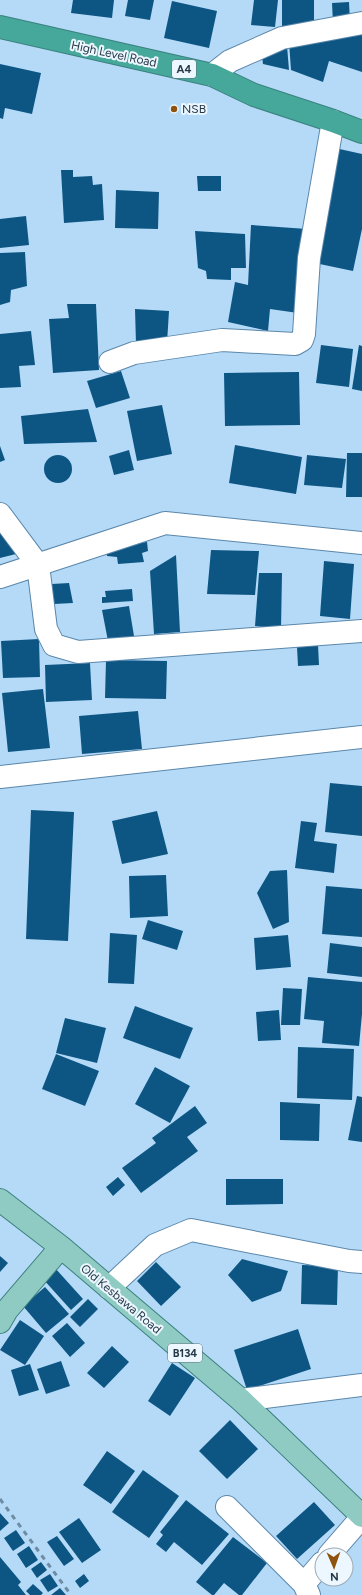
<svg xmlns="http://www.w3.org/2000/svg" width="362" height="1595" viewBox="0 0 362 1595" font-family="Figtree,sans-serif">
	<rect width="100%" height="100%" fill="#b4daf8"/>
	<path fill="#0d5684" d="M73,0h41l-2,18 -41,-5z
		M128,0h26l-4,20 -25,-4z
		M254,0h24l-3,27 -24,-2z
		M282,0h32v29h-32z
		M172,1l45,10 -8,37 -45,-10z
		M349,2l1,20 -17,1 -1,-20z
		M362,30v42l-33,-11 -6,21 -32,-12 -2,-28z
		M287,46l2,24 -26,-6 -2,-16z
		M0,64l41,9 -9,41 -27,-6 -2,11 -3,-1z
		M335,148l27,6v75l-9,42 -43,-9z
		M61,170h12v7l19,-1 1,9 9,-1 2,36 -40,3z
		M197,176h24v15h-23z
		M116,190l43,2 -1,37 -43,-1z
		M26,216l3,29 -29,3v-29z
		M251,225l56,4 -9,84 -28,-4 -2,22 -40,-9 7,-40 13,3z
		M195,231l50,3 1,34h-15v12l-24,-1 -1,-8 -8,-3z
		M25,252l2,34 -16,4 -1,12 -10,3v-52z
		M67,304h29l3,66 -46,3 -4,-54 20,-1z
		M135,309l34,2 -2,32 -31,1z
		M31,331l4,34 -16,1 2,21 -21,1v-54z
		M321,345l32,4 -4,38 -33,-4z
		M359,345l3,1v45l-10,-2z
		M121,371l9,27 -34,10 -9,-27z
		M299,372l1,53 -75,1 -1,-53z
		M162,405l10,49 -35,7 -10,-50z
		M88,409l9,33 -73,2 -3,-28z
		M235,445l67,12 -6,37 -67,-11z
		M0,446l5,14 -5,2z
		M129,450l5,20 -20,5 -5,-19z
		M347,453h15v44h-16z
		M44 469a14 14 0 1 1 28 0a14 14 0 1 1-28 0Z
		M307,455l39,4 -4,29 -38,-3z
		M0,519l16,35 -16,4z
		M147,542l1,9 -6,2 2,9 -26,2 -1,-7 -10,-1 -2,-9z
		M211,550l48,1 -4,44 -48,-1z
		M176,555l4,77 -26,2 -4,-63z
		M324,561l30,3 -4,55 -30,-3z
		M259,573h23l-1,56 -26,-3z
		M69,583l4,20 -19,1 -2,-20z
		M132,589l1,12 -31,2v-6h4l-1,-6z
		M129,606l5,30 -26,5 -6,-31z
		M39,639l1,38 -37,1 -2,-37z
		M318,645l1,20 -21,1 -1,-19z
		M106,660l61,1 -1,38 -61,-1z
		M90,663l2,37 -46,2 -1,-37z
		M43,689l7,59 -42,4 -6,-59z
		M138,711l4,38 -60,5 -3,-38z
		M330,783l32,3v50l-37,-4z
		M31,810l43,2 -6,129 -42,-2z
		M157,811l11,43 -46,10 -10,-43z
		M301,821l16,2 -3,18 23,3 -3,29 -39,-5z
		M287,870l2,52 -16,7 -16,-36 13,-22z
		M166,875l2,41 -38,2 -1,-42z
		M326,886l36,3v48l-40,-3z
		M148,920l35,11 -6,19 -35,-11z
		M110,933l27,2 -3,49 -26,-1z
		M288,935l3,32 -35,3 -2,-32z
		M330,943l32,4v30l-35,-4z
		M308,977l54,5v32l-3,32 -37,-3 2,-22 -20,-2z
		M283,988l19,1 -2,36h-19z
		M135,1006l58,22 -13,31 -57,-21z
		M279,1010l2,30 -23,1 -2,-29z
		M65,1018l41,10 -9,35 -41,-10z
		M298,1047l56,2 -2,51 -55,-2z
		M56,1054l43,17 -14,35 -43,-17z
		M155,1067l35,19 -20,37 -35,-19z
		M357,1096l5,1v45l-14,-2z
		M280,1102l40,2 -1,37 -39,-1z
		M195,1106l12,17 -20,14 11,14 -57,42 -19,-25 34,-25 -4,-5z
		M118,1177l7,8 -12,11 -7,-9z
		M226,1179h57v25l-57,1z
		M0,1256l8,7 -8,9z
		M242,1259l46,12 -7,20 -29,11 -24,-27z
		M156,1262l25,25 -20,19 -24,-25z
		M302,1265l36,1 -1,39 -36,-1z
		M55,1268l28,31 -12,11 -28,-31z
		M45,1287l24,27 -23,19 -23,-27z
		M88,1299l10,10 -18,18 -10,-10z
		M20,1320l24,16 -19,29 -25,-15z
		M67,1323l18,20 -15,14 -18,-21z
		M298,1329l13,40 -64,21 -13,-40z
		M112,1346l17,16 -25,26 -17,-15z
		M61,1361l9,25 -24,8 -9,-25z
		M172,1363l23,15 -25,38 -22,-15z
		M30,1364l9,26 -20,6 -8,-26z
		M230,1420l28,29 -31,30 -28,-28z
		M107,1451l28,20 -24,33 -28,-19z
		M143,1470l36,26 -30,42 -37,-26z
		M186,1500l43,34 -27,31 -28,-23 -8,10 -10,-8 7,-9 -3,-3z
		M314,1502l21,23 -38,34 -21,-23z
		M0,1513l9,10 -9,8z
		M79,1518l22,32 -19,13 -23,-31z
		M16,1530l9,13 -12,8 -9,-13z
		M57,1536l17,23 -10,7 -17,-24z
		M233,1537l34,26 -25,32h-3l-15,-12 -10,12h-2l-16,-13z
		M29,1546l9,14 -12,8 -9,-14z
		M0,1557l21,25 -3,3 8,10h-26z
		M41,1562l6,8 -10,8 -6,-9z
		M50,1574l8,12 -10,6 -8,-12z
		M84,1574l5,7 -9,7 -5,-7z
		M33,1584l10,9 -2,2h-11l-4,-4z
		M60,1588l6,7h-15z"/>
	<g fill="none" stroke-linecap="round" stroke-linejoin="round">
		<defs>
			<path id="minor" d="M212,75l18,-14 52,-23 80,-15
				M110,362l24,-9 88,-13 73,4 7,-4 2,-6 5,-76 24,-137
				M0,514l38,51 8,64 8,16 24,7 284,-21
				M0,577l165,-54 197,20
				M0,777l362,-40
				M109,1288l46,-43 36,-15 158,31 13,1
				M241,1400l121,-15
				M227,1507l77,77
				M329,1555l33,-38
				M309,1595l-5,-11 18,-21"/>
			<path id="major" d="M0,1200l61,47 180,153 121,116
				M0,1322l7,-12 54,-63"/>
			<path id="highway" d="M0,27l212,48 42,20 79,26 29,11"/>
		</defs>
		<use href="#minor" stroke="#5b87aa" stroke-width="24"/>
		<use href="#major" stroke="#3a817e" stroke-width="24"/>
		<use href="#highway" stroke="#3a817e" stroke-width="24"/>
		<use href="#minor" stroke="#fff" stroke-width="22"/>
		<use href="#major" stroke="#90cbc3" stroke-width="22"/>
		<use href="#highway" stroke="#46a89b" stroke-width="22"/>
		<path stroke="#6f8ca3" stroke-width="3" stroke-dasharray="5 5" stroke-linecap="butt" d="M0,1499l71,96"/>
	</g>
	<circle fill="#8e540f" stroke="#edf7ff" stroke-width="1.5" cx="174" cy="109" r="4"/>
	<g text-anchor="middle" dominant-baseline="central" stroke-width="4" stroke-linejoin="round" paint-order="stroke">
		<g fill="#edf7ff" stroke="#61717e" stroke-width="1">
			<rect x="172" y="60" width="24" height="18" rx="3"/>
			<rect x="168" y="1344" width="34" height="18" rx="3"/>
		</g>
		<g font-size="11" font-weight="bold" fill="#253847">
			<text x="184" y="69">A4</text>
			<text x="185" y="1353">B134</text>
		</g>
		<g font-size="12" fill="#253847" stroke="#edf7ff">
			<text transform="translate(114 54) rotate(12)">High Level Road</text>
			<text transform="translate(121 1299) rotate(40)">Old Kesbawa Road</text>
		</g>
		<g font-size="12" fill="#253847" stroke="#edf7ff" text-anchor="start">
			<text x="182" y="109">NSB</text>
		</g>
	</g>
	<g transform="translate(334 1567) rotate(178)"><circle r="19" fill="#edf7ff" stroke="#9dabb5"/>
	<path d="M0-3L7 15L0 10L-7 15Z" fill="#8e540f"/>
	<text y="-6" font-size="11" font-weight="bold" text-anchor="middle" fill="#253847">N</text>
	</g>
</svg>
